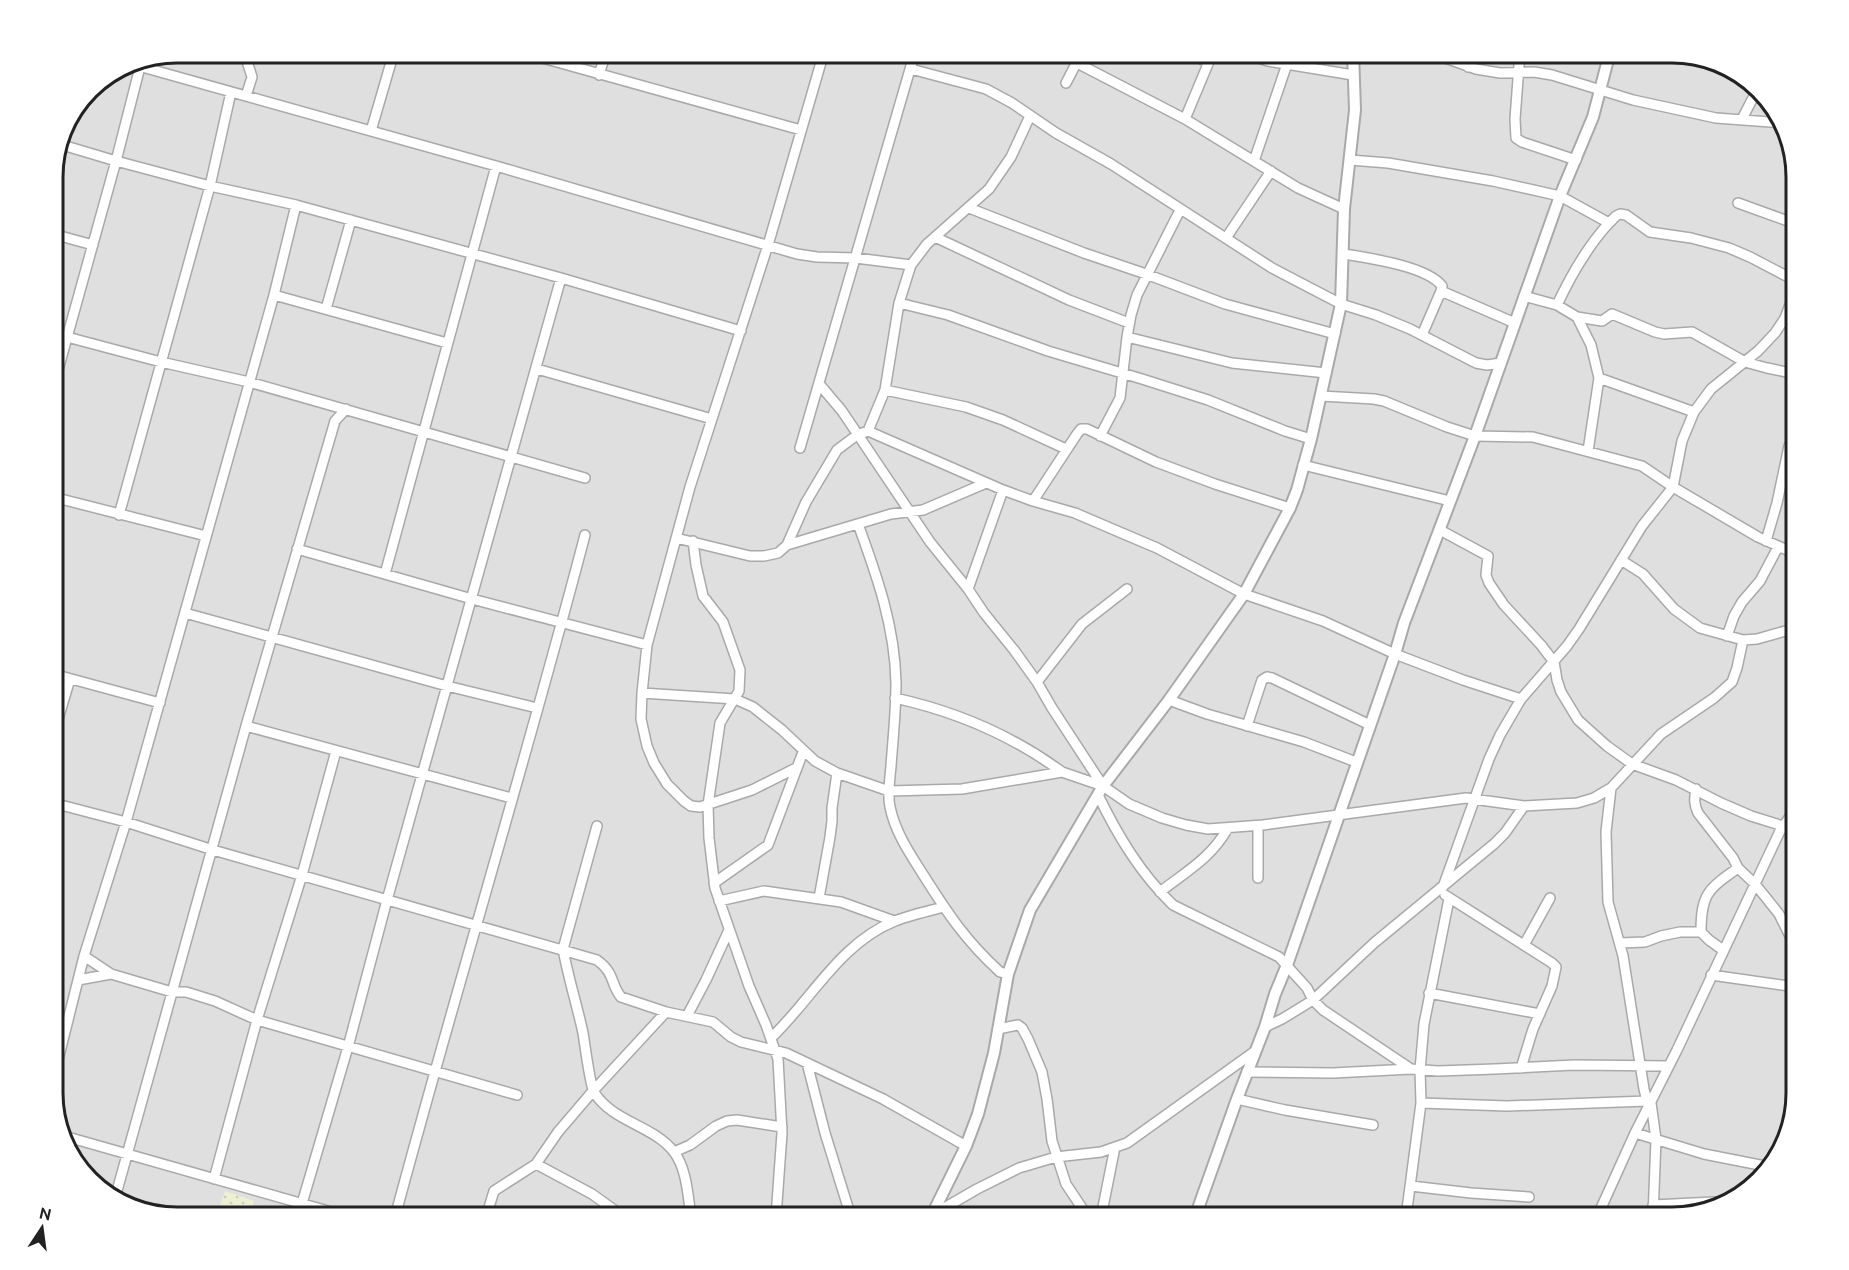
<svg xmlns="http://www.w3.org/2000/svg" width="1849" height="1270" viewBox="0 0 1849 1270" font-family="Ubuntu,sans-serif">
	<defs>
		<pattern id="farmland-dots" width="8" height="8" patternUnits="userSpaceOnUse" patternTransform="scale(1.5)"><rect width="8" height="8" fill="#eef0d5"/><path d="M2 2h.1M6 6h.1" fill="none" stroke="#ccceb7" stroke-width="1.8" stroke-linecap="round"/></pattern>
	</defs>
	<rect width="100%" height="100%" fill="#f2efe9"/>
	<path fill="#e0dfdf" d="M177,52h1495l69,22 39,41 16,62v916l-21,69 -48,42 -55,13h-1495l-69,-21 -39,-41 -16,-55v-930l9,-41 27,-40 41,-27z"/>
	<path fill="url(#farmland-dots)" d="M225,1191l29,10 -5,16h-33z"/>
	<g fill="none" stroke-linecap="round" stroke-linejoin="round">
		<defs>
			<path id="minor" d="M244,52l8,25 -6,19
				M521,52l280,78
				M1183,52l25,10
				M1239,52l29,9 85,14
				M1429,52l47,17 24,4 34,-1 18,3 81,25 83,18 66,5
				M1520,52l-5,67 1,19 6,4 54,18
				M128,63l368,103 301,88 20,3 39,1 55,7
				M1077,63l108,56 113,69 46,21
				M1468,67l3,-15
				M911,69l75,20 26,14 44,30 55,31 161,104 69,36 35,11 34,14 66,34 11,2 14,-2
				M599,75l7,-23
				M1066,83l16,-31
				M1185,119l28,-67
				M1742,119l15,-29
				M371,131l23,-79
				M59,144l57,17 94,25 86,19 265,73 180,53
				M1350,160l38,3 105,18 67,15 49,27 7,-7 4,-2 6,1 24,17 41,6 38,10 21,9 46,24
				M1254,161l33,-97
				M1738,203l58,21
				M969,208l115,45 62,21 79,30 110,30
				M53,234l40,11
				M935,237l134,63 60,23
				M1226,238l45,-67
				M1344,254c24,4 83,12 98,32l-1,5 -19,44
				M1441,291l74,32
				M274,295l173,48
				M1524,296l33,9 20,12 25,4 10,-7 43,18 9,2 28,-2 53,30 22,6 29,6
				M899,303l49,12 100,36 94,28 66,21 77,31 26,8
				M1557,305c14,-30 29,-57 52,-82
				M326,309l25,-89
				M1577,317l14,28 8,33 -11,73
				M67,337l94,25 88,20 336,96
				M1127,337l105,26 94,10
				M537,369l175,50
				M1599,378l95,34
				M820,385l22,26 88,131 38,47 16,24 30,37 23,32 15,26 51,78
				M53,388l63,-227 24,-94
				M885,390l81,17 37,13 63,29
				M1321,396l53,3 10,2 63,26 28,9 58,1 109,29 31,21 85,50 38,17
				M868,431l135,59 30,11 42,12 42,18 40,17 87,46 79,27 72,33 68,26 58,19
				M1100,436l20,-38 7,-61 4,-22 6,-20 43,-85
				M800,448l115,-396
				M1303,465l147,36
				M53,497l153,39
				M1033,501l44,-67 4,-5h6l69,33 59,22 75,24
				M119,515l91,-329 21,-94
				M858,524c19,52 37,103 38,159 0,28 -3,55 -5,83 -1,13 -4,28 -1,41 5,25 20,47 34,69 24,38 42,65 76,96l8,2
				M1440,530l48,26 -2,19 3,8 15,22 37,40 13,17 3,18 4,12 17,28 29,26 25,18 44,16 45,23 30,13 32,10 13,9
				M676,538l74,18h14l14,-3 9,-8 19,-43 31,-52 20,-15 11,-4 17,-41 14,-87 12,-38 16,-21 62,-55 22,-32 19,-41
				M693,541l3,24 7,31 20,26 17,48 -1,21 -19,32 -12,82 1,33 6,50 34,98 17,39 12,34 4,74 -6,84
				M1766,541l11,-38 12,-57h7
				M787,545l104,-31 32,-4 63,-27
				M297,549l175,50 175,46
				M1621,560l22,14 31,35 26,19 43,12 14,-1 39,-11
				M385,574l111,-408
				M968,589l35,-99
				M185,613l262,73 90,22
				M1727,636l7,-20 8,-14 18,-21 18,-34
				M53,674l107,29
				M1037,682l45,-58 45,-35
				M642,693l93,6 18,8 29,23 33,31 22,12 52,18 73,-2 100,-17 41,14 26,18 33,14 24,7 22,4 55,-4 203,-27 58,8 53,-3 17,-5 17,-10 50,-54 53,-36 18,-16 5,-14 6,-28
				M895,698c59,13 118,38 167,74
				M1169,700l38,14 97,28 52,20
				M246,726l265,72
				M1247,726l15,-46 5,-3 5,1 98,47
				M53,736l17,-57
				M796,768l-44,22 -52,17 -9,-1 -7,-5 -17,-17 -13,-21 -7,-17 -6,-27 1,-26 5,-48 43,-158 78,-242 56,-193
				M1611,788l-5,44 2,70 15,54 21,133 3,12 4,2 5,36 -3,78
				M1696,789c-2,10 -2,15 2,24l35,45 5,10 17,16 24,30 17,34
				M1098,795c20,41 42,78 75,110l106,52 28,31 6,12 10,10 88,59 27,2 57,-2 79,-4 95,1
				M53,803l73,19 87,28 384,110c19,14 13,24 24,37l45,15 47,10 18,15 10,5 45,11 97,46 83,47
				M597,826l-34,123c5,28 14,56 20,84 2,12 7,52 11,59 18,30 59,33 80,60 13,17 14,45 17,65
				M1258,878v-52
				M714,883l54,-38 35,-93
				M1443,887l46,-128 11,-24 21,-36 46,-53 12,-17 63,-103 31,-39 9,-46 12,-29 17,-23 47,-38 17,-18 10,-15 11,-29
				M1160,892c27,-21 51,-34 68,-64
				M1445,895l107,68 4,4 -4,19 -19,43 -12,39
				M819,898l11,-61 2,-16v-13l5,-35
				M719,901l45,-10 77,11 53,19
				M1620,943l25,-1 16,-6 19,-4h21
				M1524,945l26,-47
				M1723,950l-14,-10 -8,-8c0,-38 7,-43 37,-64
				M84,956l27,18 61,18h14l29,9 42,19 260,75
				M1711,975l85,12
				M78,980l33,-6
				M1429,993l111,21
				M687,1016l19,-36 23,-50
				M1265,1027l17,-8 31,-19 61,-57 120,-99 11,-11 19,-27
				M998,1029l20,-4 4,3 6,11 14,33 5,27 5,42 14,43 22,33
				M771,1038c41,-39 69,-95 124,-117 15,-6 33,-10 49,-14
				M807,1063l18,70 26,84
				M1247,1072l86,1 78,-4
				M53,1080l31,-124 42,-134 148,-527 22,-90
				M1237,1099l48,11 88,15
				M1421,1103l86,3 140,-5
				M1635,1133l69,21 66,13
				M64,1136l285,81
				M674,1152l16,-7 26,-19 11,-5 10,-1 45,7
				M536,1164l56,30 32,23
				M214,1179l43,-159 45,-145 34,-124
				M1411,1186l60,7 58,4
				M115,1198l131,-472 89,-305 11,-12
				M1653,1205l61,-3 14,1
				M298,1217l50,-170 39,-147 174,-622
				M395,1217c61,-228 130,-453 190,-682
				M486,1217l8,-26 42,-27 22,-32 35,-41 73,-79
				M873,1217l15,-2h44l45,-26 42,-21 37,-11 45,-5 26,-9 127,-91
				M1101,1217l14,-70
				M1406,1217l15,-114 -1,-33 4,-46 25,-125
				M1597,1217l38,-84 42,-83 103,-219 16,-23"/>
			<path id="tertiary" d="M931,1217l35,-71 12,-32 16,-61 14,-79 22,-64 73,-124 66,-86 75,-106 46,-86 7,-18 14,-51 30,-135 3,-95 11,-99 -2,-58
				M1195,1217l42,-118 28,-72 10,-33 12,-29 108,-311 9,-31 71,-187 85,-240 33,-79 17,-65"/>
		</defs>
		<use href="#minor" stroke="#a9a9a9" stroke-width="12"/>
		<use href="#tertiary" stroke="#a9a9a9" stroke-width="14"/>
		<use href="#minor" stroke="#fff" stroke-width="9"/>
		<use href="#tertiary" stroke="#fff" stroke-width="10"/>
	</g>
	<path d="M0 0H1849V1270H0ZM177 63H1672A114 114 0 0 1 1786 177V1093A114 114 0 0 1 1672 1207H177A114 114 0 0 1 63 1093V177A114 114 0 0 1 177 63Z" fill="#fff" fill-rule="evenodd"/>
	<path fill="none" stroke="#222" stroke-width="3" d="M177 63H1672A114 114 0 0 1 1786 177V1093A114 114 0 0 1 1672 1207H177A114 114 0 0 1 63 1093V177A114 114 0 0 1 177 63Z"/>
	<g transform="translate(42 1228) rotate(13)" stroke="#ffffff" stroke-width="4.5" paint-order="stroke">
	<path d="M0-4.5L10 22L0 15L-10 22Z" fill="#222222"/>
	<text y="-9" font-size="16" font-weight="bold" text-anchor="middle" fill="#222222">N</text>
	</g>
</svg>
